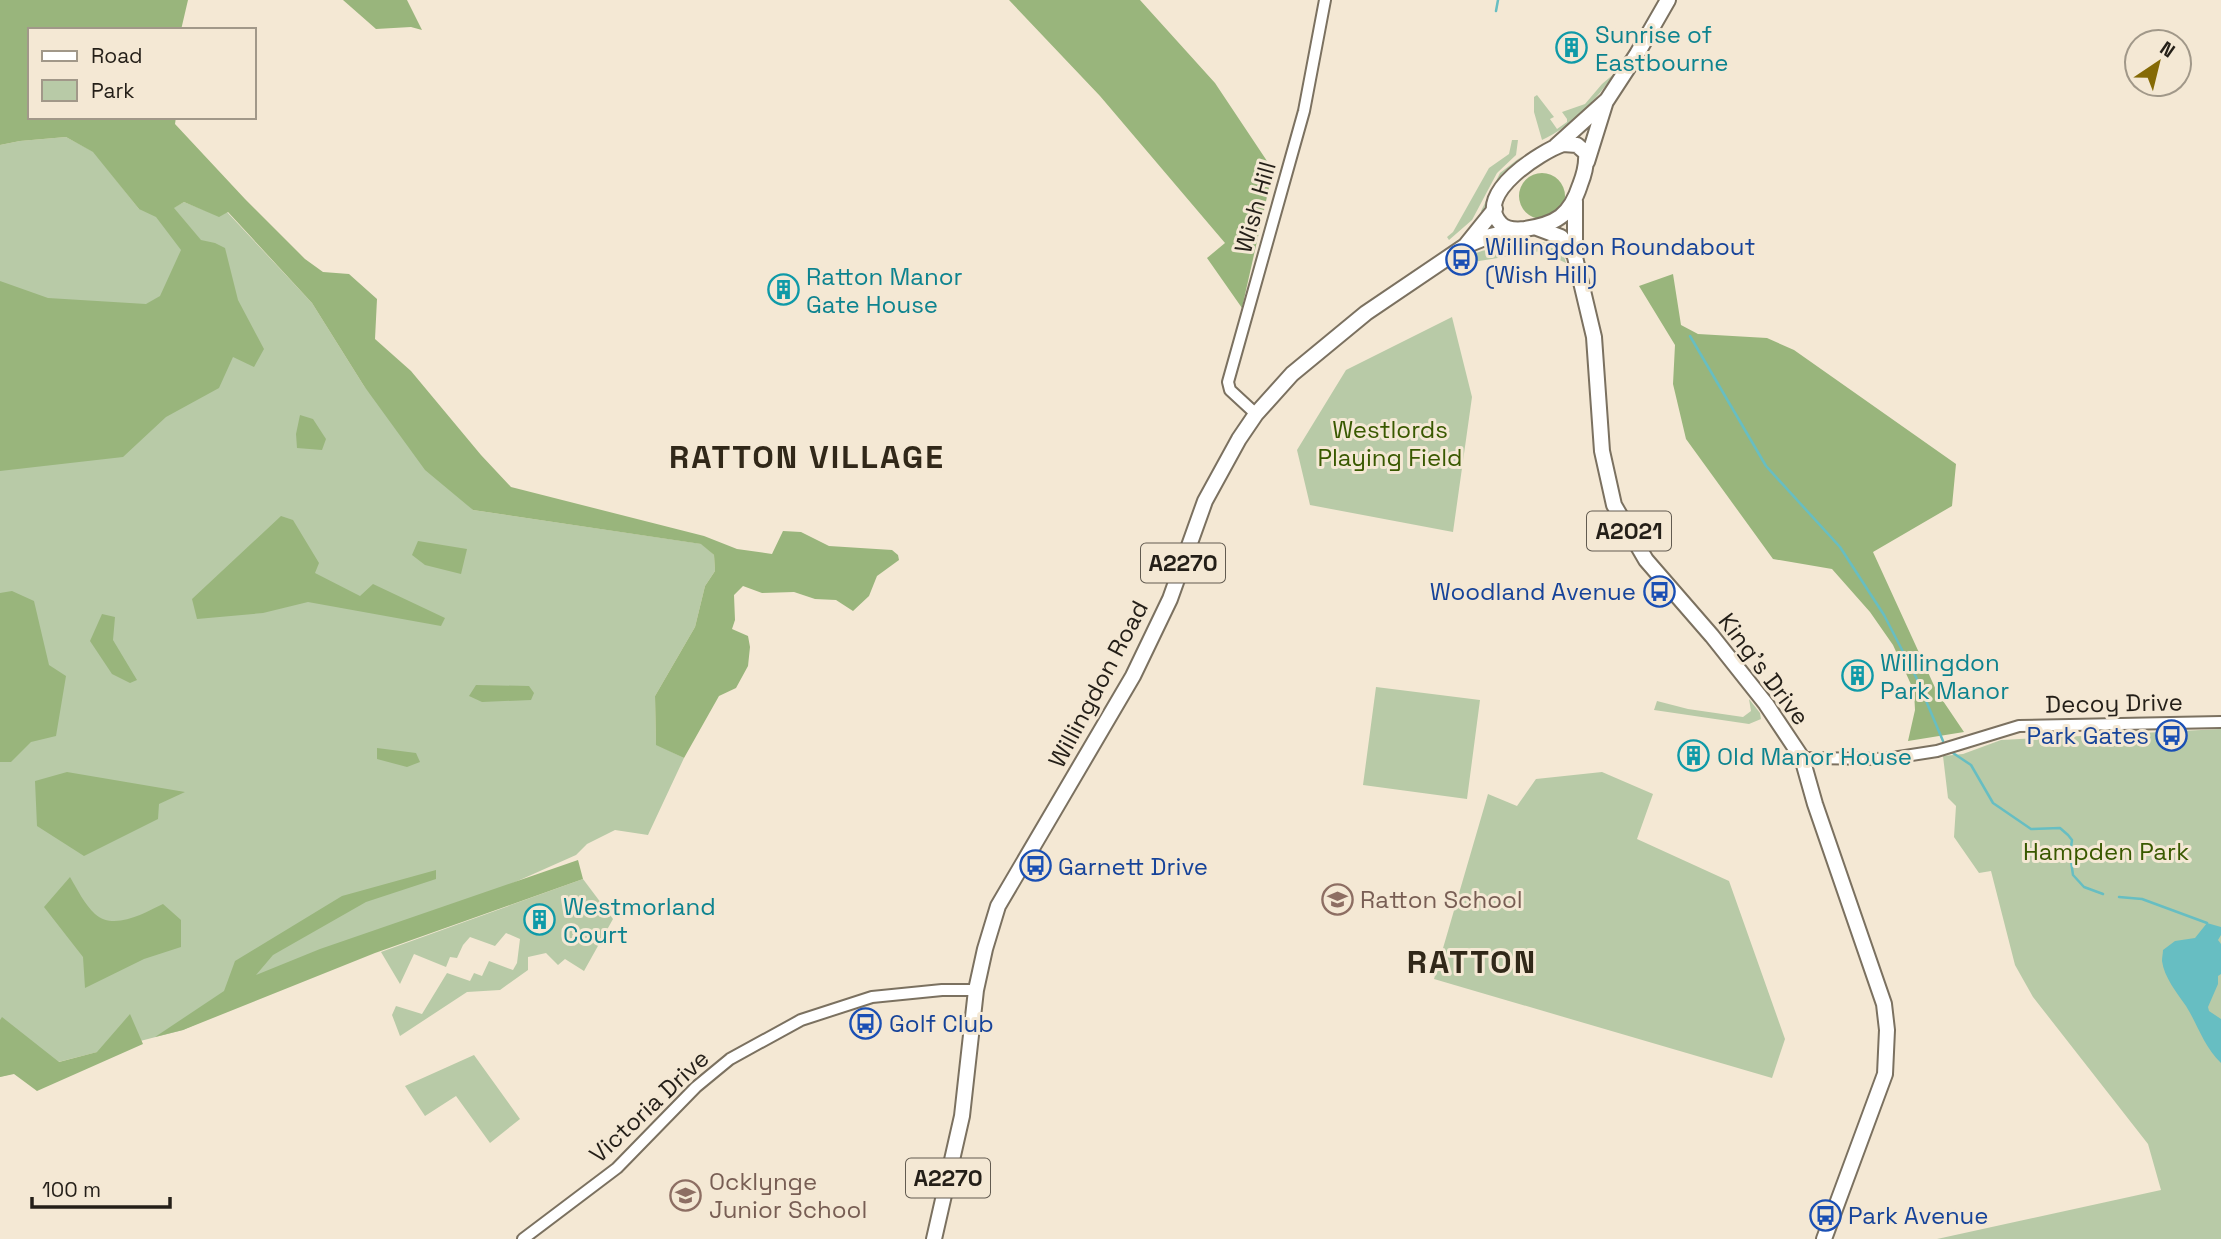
<svg xmlns="http://www.w3.org/2000/svg" width="2221" height="1239" viewBox="0 0 2221 1239" font-family="'Space Grotesk',sans-serif">
	<rect width="100%" height="100%" fill="#f4e8d4"/>
	<path fill="#b8caa7" d="M1615,73c-19,27 -43,53 -73,67l-8,-28v-15l3,-2 17,22 -4,2 7,10 10,-7v-3l-5,-7 23,-8 17,-20z
		M66,137l28,15 45,57 34,-1 11,-6 35,14 8,-4 85,91 52,83 109,124 229,34 12,11 1,16 -10,15 -10,41 -40,69 1,48 28,14 -36,77 -33,-5 -28,14 -11,11 -393,175 -183,47v-932l20,-4z
		M1512,140h6l-2,15 -19,18 -25,47 -23,20 -2,-3 6,-5 36,-64 20,-14z
		M1522,156l-19,19 -21,37 -1,-1 19,-38z
		M1542,242c13,3 21,8 24,21l-25,-12 -68,11 -11,8 -5,-7c24,-17 56,-18 85,-21z
		M1452,317l20,80 -19,135 -143,-27 -13,-55 49,-80z
		M1376,687l104,13 -13,99 -104,-14z
		M1749,699l11,14 1,6 -12,5 -95,-14 3,-9 31,8 55,8 8,-6z
		M2221,729v510h-284l224,-49 -13,-46 -115,-147 -18,-32 -24,-94 -12,2 -25,-36 2,-31 -8,-8 -5,-42 20,-2 38,-14z
		M1602,772l51,22 -16,45 92,42 56,158 -13,39 -338,-99 54,-185 29,12 19,-27z
		M583,879l30,40 -29,52 -19,-12 -7,6 -12,-12 -18,4v13l-28,20 -33,2 -67,44 -8,-21 4,-9 26,8 25,-41 23,8 4,-8 8,3 7,-15 24,9 4,-7 3,-24 -14,-6 -11,13 -25,-9 -7,8 -6,13 -7,-1 -4,10 -32,-13 -14,30 -19,-32z
		M474,1055l46,64 -30,24 -34,-47 -31,20 -20,-30z"/>
	<path fill="#99b57c" d="M0,0h188l-7,30h-151v87h146l-1,7 70,75 60,60 18,13 26,2 28,25 -2,40 36,32 70,84 30,32 193,49 33,13 35,5 11,-23 18,1 28,14 63,4 6,5 1,5 -22,16 -8,20 -16,15 -17,-11 -21,-1 -21,-7 -32,1 -19,-7 -9,9 1,25 -3,9 16,7 2,11 -2,19 -12,22 -17,8 -35,62 -28,-13 -1,-49 40,-69 10,-41 10,-15 -1,-16 -13,-11 -228,-34 -48,-40 -61,-84 -52,-83 -84,-91 -9,5 -35,-15 -10,6 27,32 14,3 10,5 13,52 26,49 -10,18 -21,-10 -14,31 -53,29 -43,40 -123,14v-190l48,17 98,6 14,-8 21,-46 -25,-33 -17,-8 -46,-57 -27,-15 -46,4 -20,4z
		M343,0h64l15,30 -11,-3 -35,2z
		M1009,0h131l75,83 58,87 -31,138 -35,-50 18,-15 -125,-147z
		M1519 196a23 23 0 1 1 46 0a23 23 0 1 1-46 0Z
		M1673,274l8,51 17,9 69,4 27,12 162,114 -4,42 -79,46 64,140 27,40 -56,9 7,-31 -1,-19 -21,-46 -23,-33 -38,-43 -59,-10 -87,-120 -13,-55 2,-39 -36,-59z
		M300,415l13,4 13,20 -4,11 -25,-2 -1,-14z
		M281,516l12,4 26,43 -4,10 45,23 13,-12 72,34 -4,8 -133,-24 -45,11 -66,6 -5,-20z
		M418,541l49,8 -6,25 -36,-9 -13,-10z
		M12,591l22,10 15,64 17,11 -10,60 -25,6 -20,20h-11v-169z
		M102,614l13,3 -2,23 24,40 -7,3 -18,-9 -22,-33z
		M476,685l53,1 5,7 -3,7 -49,2 -13,-6z
		M377,748l39,5 4,9 -13,5 -30,-8z
		M67,772l118,20 -26,12 -1,15 -74,37 -47,-30 -2,-45z
		M578,860l5,19 -208,74 -192,77 -28,7 69,-46 11,-30 107,-65 94,-26v9l-70,23 -93,53 -17,20 64,-26z
		M70,877c7,12 15,28 25,37 19,17 49,-1 68,-10l18,16v27l-37,12 -59,29 -2,-31 -39,-50z
		M130,1014l13,30 -106,47 -23,-17 -14,3v-57l2,-3 57,45 38,-10z"/>
	<path fill="#67bec2" d="M2207,923l14,4v8l-3,5 3,4v30l-3,2v8l-10,23 1,4 12,8v44c-17,-16 -23,-38 -35,-57 -9,-13 -22,-29 -24,-45 0,-4 1,-8 1,-11l12,-9 20,-3z"/>
	<g fill="none" stroke-linecap="round" stroke-linejoin="round">
		<path stroke="#67bec2" stroke-width="2.5" d="M1496,11l2,-11
			M1690,336l76,130 74,81 44,68 32,62 27,64
			M1953,753l18,12 22,38 38,26 29,-1 8,7 4,5 -2,14 3,21 11,12 19,7
			M2119,897l23,2 65,24"/>
		<defs>
			<path id="tertiary" d="M1256,414l-26,-24 -2,-8 76,-271 21,-111
				M1802,758l84,1 51,-8 82,-25 202,-4
				M523,1239l94,-71 79,-81 34,-28 71,-39 71,-23 70,-7h34"/>
			<path id="primary" d="M1563,144l14,1 9,8c1,12 -2,22 -6,32 -10,31 -24,39 -55,44 -9,1 -19,1 -25,-6 -27,-29 42,-72 63,-79z
				M1556,146l51,-46 30,-46 31,-54
				M1587,162l19,-61
				M1575,201v56l19,80 8,114 12,54 32,55 66,76 54,68 36,54 13,46 69,200 3,26 -2,44 -61,165
				M1537,228l24,9 14,19
				M1466,245l29,-36
				M934,1239l28,-123 14,-126 9,-41 13,-43 135,-230 37,-77 35,-98 34,-62 17,-25 36,-40 74,-61 99,-67 25,-10 26,-6"/>
		</defs>
		<use href="#tertiary" stroke="#7b7160" stroke-width="14"/>
		<use href="#primary" stroke="#7b7160" stroke-width="18"/>
		<use href="#tertiary" stroke="#fff" stroke-width="10"/>
		<use href="#primary" stroke="#fff" stroke-width="14"/>
	</g>
	<defs>
		<symbol id="building-ring" viewBox="-11 -11 22 22"><circle r="9.5" fill="#f4e8d4" stroke="#0f9aa8" stroke-width="1.5"/><path d="M-4-6H4V6H1V3H-1V6H-4ZM-2.5-4.3h1.7v1.8h-1.7ZM.8-4.3h1.7v1.8H.8ZM-2.5-1h1.7V.8h-1.7ZM.8-1h1.7V.8H.8Z" fill="#0f9aa8"/></symbol>
		<symbol id="bus-ring" viewBox="-11 -11 22 22"><circle r="9.5" fill="#f4e8d4" stroke="#1a4fb4" stroke-width="1.5"/><path d="M-5-6H5V4H4V6H2V4H-2V6H-4V4H-5ZM-3.5-4V0h7V-4ZM-3.5 1.2v1.5H-2V1.2ZM2 1.2v1.5H3.5V1.2Z" fill="#1a4fb4"/></symbol>
		<symbol id="school-ring" viewBox="-11 -11 22 22"><circle r="9.5" fill="#f4e8d4" stroke="#8d6e63" stroke-width="1.5"/><path d="M0-5L7-2L0 1L-7-2ZM-4 1L0 2.5L4 1V4Q0 6-4 4Z" fill="#8d6e63"/></symbol>
	</defs>
	<g fill-rule="evenodd">
		<use href="#building-ring" x="1554" y="30" width="35" height="35"/>
		<use href="#bus-ring" x="1444" y="242" width="35" height="35"/>
		<use href="#building-ring" x="766" y="272" width="35" height="35"/>
		<use href="#bus-ring" x="1642" y="574" width="35" height="35"/>
		<use href="#building-ring" x="1840" y="658" width="35" height="35"/>
		<use href="#bus-ring" x="2154" y="718" width="35" height="35"/>
		<use href="#building-ring" x="1676" y="738" width="35" height="35"/>
		<use href="#bus-ring" x="1018" y="848" width="35" height="35"/>
		<use href="#school-ring" x="1320" y="882" width="35" height="35"/>
		<use href="#building-ring" x="522" y="902" width="35" height="35"/>
		<use href="#bus-ring" x="848" y="1006" width="35" height="35"/>
		<use href="#school-ring" x="668" y="1178" width="35" height="35"/>
		<use href="#bus-ring" x="1808" y="1198" width="35" height="35"/>
	</g>
	<g text-anchor="middle" dominant-baseline="central" stroke-width="6" stroke-linejoin="round" paint-order="stroke">
		<g fill="#f4e8d4" stroke="#625b50" stroke-width="2">
			<rect x="1587" y="511.5" width="84" height="39" rx="5"/>
			<rect x="1141" y="543.5" width="84" height="39" rx="5"/>
			<rect x="906" y="1158.5" width="84" height="39" rx="5"/>
		</g>
		<g font-size="23" font-weight="bold" fill="#241f18">
			<text x="1629" y="531">A2021</text>
			<text x="1183" y="563">A2270</text>
			<text x="948" y="1178">A2270</text>
		</g>
		<g font-size="24" fill="#0d838f" stroke="#f4e8d4" text-anchor="start">
			<text x="1595" y="34">Sunrise of<tspan x="1595" dy="28">Eastbourne</tspan></text>
			<text x="806" y="276">Ratton Manor<tspan x="806" dy="28">Gate House</tspan></text>
			<text x="1880" y="662">Willingdon<tspan x="1880" dy="28">Park Manor</tspan></text>
			<text x="1717" y="756">Old Manor House</text>
			<text x="563" y="906">Westmorland<tspan x="563" dy="28">Court</tspan></text>
		</g>
		<g font-size="24" fill="#241f18" stroke="#f4e8d4">
			<text transform="translate(1255 207) rotate(-74)">Wish Hill</text>
			<text transform="translate(1764 669) rotate(53)">King's Drive</text>
			<text transform="translate(1098 684) rotate(-62)">Willingdon Road</text>
			<text transform="translate(2114 703) rotate(-1)">Decoy Drive</text>
			<text transform="translate(649 1106) rotate(-43)">Victoria Drive</text>
		</g>
		<g font-size="24" fill="#164399" stroke="#f4e8d4" text-anchor="start">
			<text x="1485" y="246">Willingdon Roundabout<tspan x="1485" dy="28">(Wish Hill)</tspan></text>
			<text x="1636" y="591" text-anchor="end">Woodland Avenue</text>
			<text x="2149" y="735" text-anchor="end">Park Gates</text>
			<text x="1058" y="866">Garnett Drive</text>
			<text x="889" y="1023">Golf Club</text>
			<text x="1848" y="1215">Park Avenue</text>
		</g>
		<g font-size="24" fill="#395900" stroke="#f4e8d4">
			<text x="1390" y="429">Westlords<tspan x="1390" dy="28">Playing Field</tspan></text>
			<text x="2106" y="851">Hampden Park</text>
		</g>
		<g font-size="24" fill="#785e54" stroke="#f4e8d4" text-anchor="start">
			<text x="1360" y="899">Ratton School</text>
			<text x="709" y="1181">Ocklynge<tspan x="709" dy="28">Junior School</tspan></text>
		</g>
		<g font-size="32" font-weight="bold" letter-spacing="2" fill="#312819" stroke="#f4e8d4">
			<text x="807" y="457">RATTON VILLAGE</text>
			<text x="1472" y="962">RATTON</text>
		</g>
	</g>
	<rect x="28" y="28" width="228" height="91" fill="#f4e8d4" stroke="#a19889" stroke-width="2"/>
	<rect x="42" y="51" width="35" height="10" fill="#ffffff" stroke="#a19889" stroke-width="2"/>
	<text x="91" y="63" font-size="21" fill="#241f18">Road</text>
	<rect x="42" y="80" width="35" height="21" fill="#b8caa7" stroke="#a19889" stroke-width="2"/>
	<text x="91" y="98" font-size="21" fill="#241f18">Park</text>
	<g transform="translate(2158 63) rotate(35)"><circle r="33" fill="#f4e8d4" stroke="#a19889" stroke-width="2"/>
	<path d="M0-5L12 26L0 18L-12 26Z" fill="#856a06"/>
	<text y="-10" font-size="19" font-weight="bold" text-anchor="middle" fill="#241f18">N</text>
	</g>
	<path d="M32 1197v10h138v-10" fill="none" stroke="#241f18" stroke-width="3.5"/>
	<text x="42" y="1197" font-size="21" fill="#241f18" stroke="#f4e8d4" stroke-width="5" paint-order="stroke">100 m</text>
</svg>
